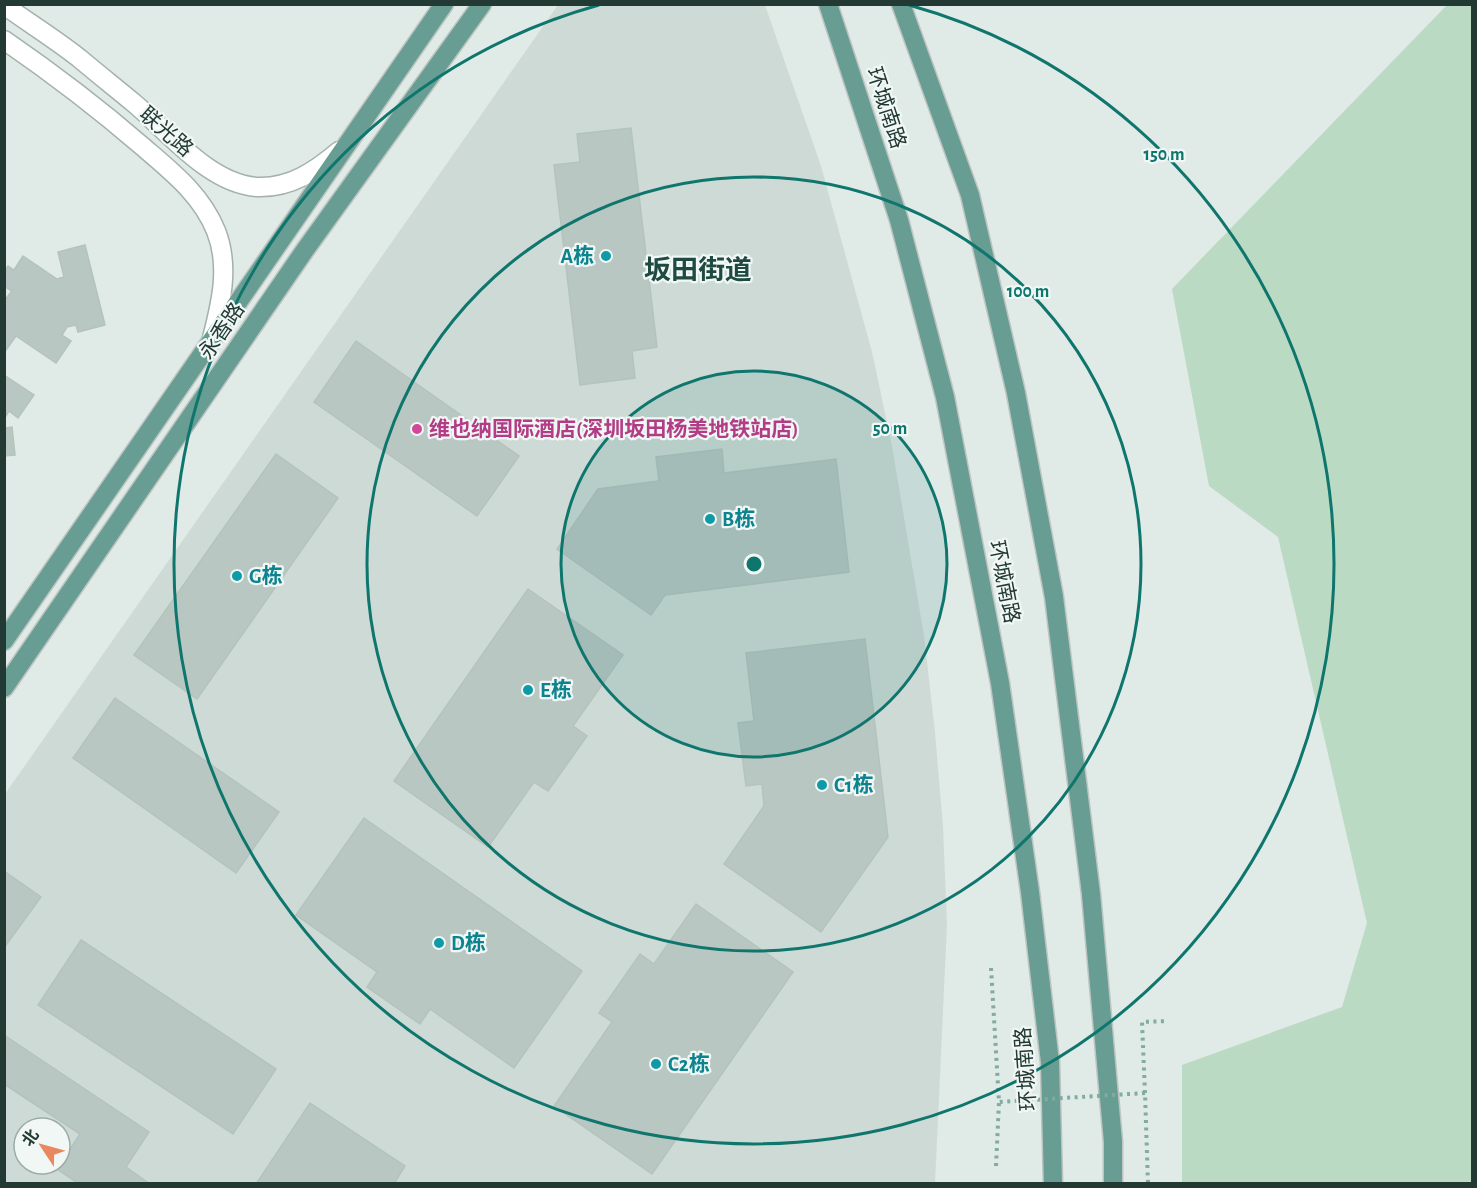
<svg xmlns="http://www.w3.org/2000/svg" width="1477" height="1188" viewBox="0 0 1477 1188" font-family="'Alegreya Sans','Noto Sans SC',sans-serif">
	<rect width="100%" height="100%" fill="#e0eae6"/>
	<path fill="#cedad5" fill-rule="evenodd" d="M558,5h207l56,161 51,186 20,94 32,190 11,96 8,95 4,97 -12,259 -930,1v-390zM24,1128h36v36h-36z"/>
	<path fill="#badac4" d="M1447,5h25v1178h-290v-118l160,-58 25,-84 -89,-386 -69,-51 -37,-197z"/>
	<path fill="#b9c7c2" stroke="#b3c3bd" stroke-width="1.5" d="M631,128l26,219 -25,4 3,27 -55,7 -26,-220 26,-3 -3,-28z
		M85,245l20,80 -27,7 -2,-7 -9,2 -5,8 9,6 -15,22 -40,-27 -12,17v-52l8,-10 -8,-5v-14l4,-6 6,4 9,-14 34,23 7,-2 -6,-25z
		M356,341l163,115 -42,60 -163,-114z
		M4,375l30,20 -16,23 -9,-7 -5,8z
		M4,424l1,4 7,-1 3,28 -11,1z
		M722,449l2,24 112,-14 13,113 -184,23 -14,20 -94,-66 41,-60 61,-8 -3,-24z
		M276,454l62,44 -141,201 -63,-44z
		M528,589l95,66 -50,71 14,10 -39,55 -14,-9 -46,65 -94,-66z
		M865,639l23,198 -67,95 -97,-68 40,-58 -2,-22 -16,2 -8,-63 16,-2 -8,-68z
		M115,698l164,114 -43,61 -163,-115z
		M364,818l218,153 -68,97 -84,-59 -10,15 -53,-37 10,-15 -81,-57z
		M4,871l37,26 -37,51z
		M696,904l97,68 -141,202 -98,-68 58,-84 -13,-9 41,-59 14,10z
		M81,940l195,129 -43,65 -195,-129z
		M4,1035l145,97 -23,35 24,17h-71l-22,-15 23,-35 -76,-50z
		M310,1103l95,63 -11,18h-138z"/>
	<g fill="none" stroke-linecap="round" stroke-linejoin="round">
		<defs>
			<path id="minor" d="M4,5c25,18 51,34 75,53 19,16 38,31 56,46 34,29 76,81 123,83 33,1 57,-16 81,-36
				M4,40c48,33 94,68 138,106 29,25 59,48 74,85 14,35 5,72 -4,107"/>
			<path id="major" d="M828,4l71,216 46,177 55,286 30,209 20,170 3,122
				M901,4l69,191 46,198 38,204 37,297 22,248v42
				M4,641l440,-637
				M4,688l301,-438 177,-246"/>
		</defs>
		<use href="#minor" stroke="#a3b1ad" stroke-width="21"/>
		<use href="#major" stroke="#bdc4c2" stroke-width="21"/>
		<path stroke="#82aca1" stroke-width="4" stroke-dasharray="3 4.5" stroke-linecap="butt" d="M1145,1093l-3,-71 26,-1
			M996,1166l3,-64"/>
		<use href="#minor" stroke="#fff" stroke-width="18"/>
		<use href="#major" stroke="#679d92" stroke-width="18"/>
		<path stroke="#82aca1" stroke-width="4" stroke-dasharray="3 4.5" stroke-linecap="butt" d="M991,968l8,134 146,-9 3,91"/>
	</g>
	<circle cx="754" cy="564" r="193" fill="#0f766e" fill-opacity=".12"/>
	<g fill="none" stroke="#0f766e" stroke-width="3">
		<circle cx="754" cy="564" r="193"/>
		<circle cx="754" cy="564" r="387"/>
		<path d="M909 5A580 580 0 1 1 599 5"/>
	</g>
	<g fill="#0f9aa8" stroke="#f0f7f4" stroke-width="2">
		<circle cx="606" cy="256" r="6"/>
		<circle cx="710" cy="519" r="6"/>
		<circle cx="237" cy="576" r="6"/>
		<circle cx="528" cy="690" r="6"/>
		<circle cx="822" cy="785" r="6"/>
		<circle cx="439" cy="943" r="6"/>
		<circle cx="656" cy="1064" r="6"/>
	</g>
	<circle fill="#d1479c" stroke="#f0f7f4" stroke-width="2" cx="417" cy="429" r="6"/>
	<g text-anchor="middle" dominant-baseline="central" stroke-width="4.5" stroke-linejoin="round" paint-order="stroke">
		<g font-size="21" fill="#223934" stroke="#f0f7f4">
			<text transform="translate(886 108) rotate(72)">环城南路</text>
			<text transform="translate(166 132) rotate(41)">联光路</text>
			<text transform="translate(222 331) rotate(-56)">永香路</text>
			<text transform="translate(1004 582) rotate(79)">环城南路</text>
			<text transform="translate(1026 1069) rotate(-94)">环城南路</text>
		</g>
		<g font-size="21" font-weight="bold" fill="#0d838f" stroke="#f0f7f4" text-anchor="start">
			<text x="594" y="256" text-anchor="end">A栋</text>
			<text x="722" y="519">B栋</text>
			<text x="249" y="576">G栋</text>
			<text x="540" y="690">E栋</text>
			<text x="834" y="785">C1栋</text>
			<text x="451" y="943">D栋</text>
			<text x="668" y="1064">C2栋</text>
		</g>
		<g font-size="21" font-weight="bold" fill="#b23c85" stroke="#f0f7f4" text-anchor="start">
			<text x="429" y="429">维也纳国际酒店(深圳坂田杨美地铁站店)</text>
		</g>
		<g font-size="27" font-weight="bold" fill="#1f4a41" stroke="#f0f7f4">
			<text x="698" y="270">坂田街道</text>
		</g>
	</g>
	<circle cx="754" cy="564" r="9" fill="#0f766e" stroke="#f0f7f4" stroke-width="3"/>
	<g font-size="18" text-anchor="middle" font-weight="bold" fill="#0f766e" stroke="#f0f7f4" stroke-width="4.5" stroke-linejoin="round" paint-order="stroke">
		<text x="1164" y="160">150 m</text>
		<text x="1028" y="297">100 m</text>
		<text x="890" y="434">50 m</text>
	</g>
	<rect width="1477" height="1188" fill="none" stroke="#223934" stroke-width="12"/>
	<g transform="translate(42 1146) rotate(306)"><circle r="28" fill="#f0f7f4" stroke="#9eaba7" stroke-width="1.5"/>
	<path d="M0-4.5L10 22L0 15L-10 22Z" fill="#e9875f"/>
	<text y="-9" font-size="16" font-weight="bold" text-anchor="middle" fill="#223934">北</text>
	</g>
</svg>
